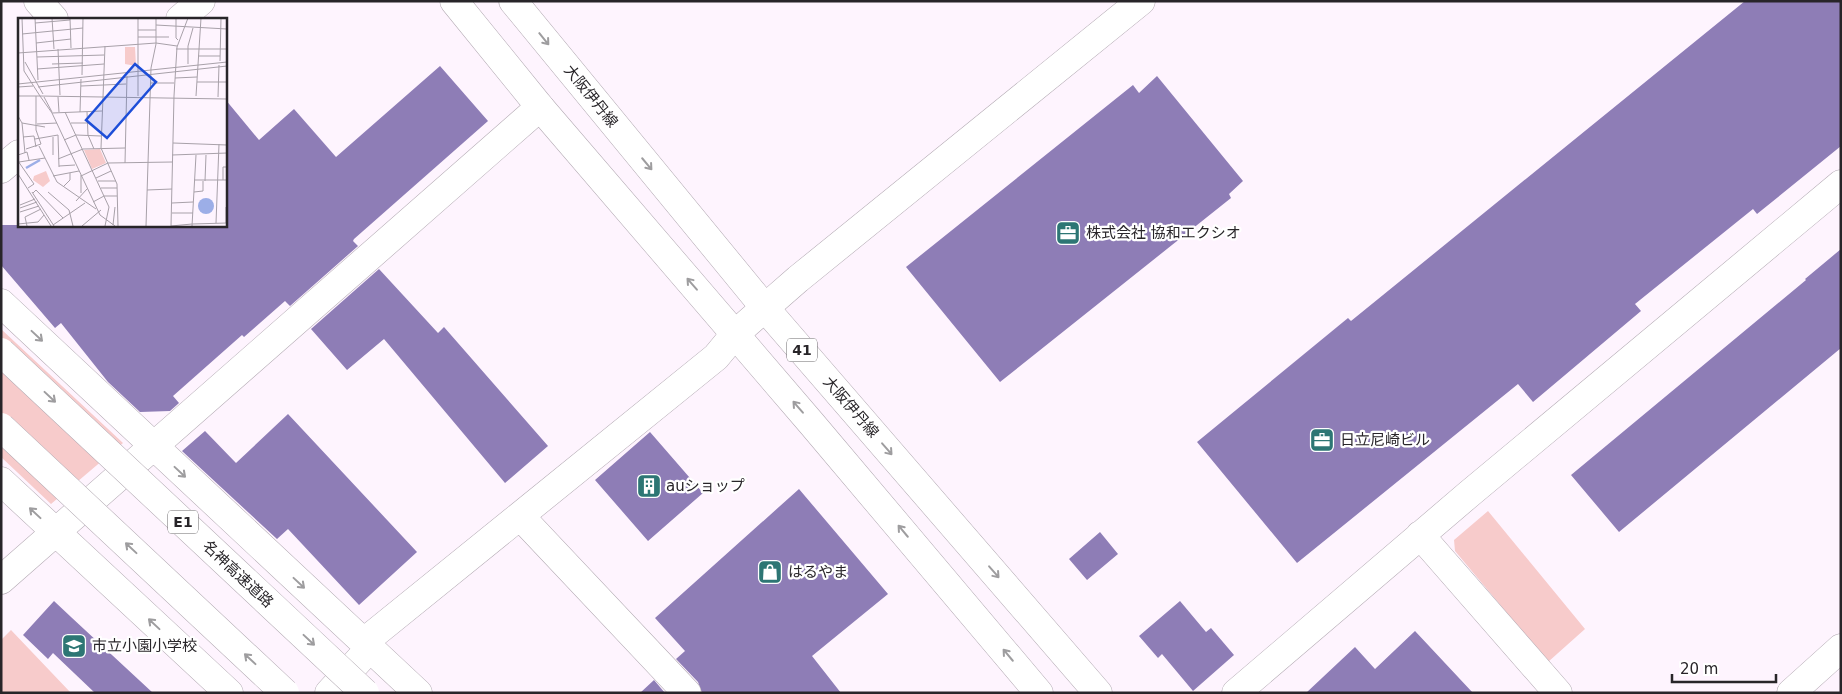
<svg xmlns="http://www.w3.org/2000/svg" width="1842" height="694" viewBox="0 0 1842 694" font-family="'DejaVu Sans','Noto Sans JP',sans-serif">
	<rect width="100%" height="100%" fill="#fef4fe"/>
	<path fill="#f7cbcb" d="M1,329l122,114 -72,61 -50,-47z
		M1488,511l97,118 -37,33 -93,-111 -1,-11z
		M11,630l60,63h-70v-53z"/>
	<path fill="#8e7db6" d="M1745,1h96v145l-84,68 -4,-5 -118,95 6,7 -108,91 -15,-18 -221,179 -100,-121 151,-124 3,3z
		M440,66l48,55 -134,118 -1,2 5,5 -68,60 -5,-5 -41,36 -2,-2 -69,61 6,7 -9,8 -30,1 -32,-30 -47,-59 -6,5 -54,-63v-40h224v-126l34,41 35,-31 42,48z
		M1157,76l86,105 -14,13 2,4 -231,184 -94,-115 227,-182 6,8z
		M1841,249v99l-222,184 -48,-57 235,-195 -1,-1z
		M379,269l59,64 6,-6 104,119 -43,37 -121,-144 -37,31 -36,-41z
		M288,414l129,138 -58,53 -71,-76 -11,10 -95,-88 23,-20 31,32z
		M650,432l53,61 -55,48 -53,-61z
		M799,489l89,105 -76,62 29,37h-139l-4,-11 -22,-23 9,-8 -30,-33z
		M1100,532l18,22 -31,26 -18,-21z
		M54,601l17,16 82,76h-58l-42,-40 -5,6 -25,-24z
		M1180,601l26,31 5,-4 23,27 -41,36 -31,-37 -4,4 -19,-22z
		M1415,631l58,62h-167l49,-46 20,22z
		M654,680l11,13h-25z"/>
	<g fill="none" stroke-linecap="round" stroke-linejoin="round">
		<defs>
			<path id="minor" d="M38,1l16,18
				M180,19l21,-18
				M1,169l18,-15
				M1,303l417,390
				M1,481l228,212
				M520,516l167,177
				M1420,535l138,158
				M1,580l539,-473
				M364,642l352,-285 19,-23 63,-55 343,-278
				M329,693l41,-45
				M1236,693l233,-199 372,-310
				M1791,693l50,-45"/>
			<path id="primary" d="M454,1l86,106 272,317 227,269
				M513,1l252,307 333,385"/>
		</defs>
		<use href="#minor" stroke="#b2a9b2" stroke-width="29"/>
		<use href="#primary" stroke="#b2a9b2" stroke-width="29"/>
		<use href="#minor" stroke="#fff" stroke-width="28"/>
		<use href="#primary" stroke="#fff" stroke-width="28"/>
		<defs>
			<path id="motorway-bridge" d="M1,352l364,341
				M1,427l284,266"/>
		</defs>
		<use href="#motorway-bridge" stroke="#b2a9b2" stroke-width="29" stroke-linecap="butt"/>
		<use href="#motorway-bridge" stroke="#fff" stroke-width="28"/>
	</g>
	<defs><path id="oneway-shaft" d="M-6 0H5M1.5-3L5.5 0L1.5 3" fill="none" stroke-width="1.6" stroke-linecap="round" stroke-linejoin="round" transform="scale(1.25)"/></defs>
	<g stroke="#9e9d9f">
		<use href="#oneway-shaft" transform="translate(544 39) rotate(51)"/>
		<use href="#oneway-shaft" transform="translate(647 164) rotate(50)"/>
		<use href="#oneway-shaft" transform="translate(692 284) rotate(-131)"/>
		<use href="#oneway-shaft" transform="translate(37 336) rotate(43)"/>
		<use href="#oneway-shaft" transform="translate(50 397) rotate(43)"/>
		<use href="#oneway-shaft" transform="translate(798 407) rotate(-131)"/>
		<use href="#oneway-shaft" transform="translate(887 449) rotate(49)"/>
		<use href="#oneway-shaft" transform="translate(180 472) rotate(43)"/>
		<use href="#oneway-shaft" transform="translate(35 513) rotate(-137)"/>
		<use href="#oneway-shaft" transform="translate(903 531) rotate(-130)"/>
		<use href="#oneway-shaft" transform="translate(131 548) rotate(-137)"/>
		<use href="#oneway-shaft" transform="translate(994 572) rotate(49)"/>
		<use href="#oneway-shaft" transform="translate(299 583) rotate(43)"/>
		<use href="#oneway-shaft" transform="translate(154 624) rotate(-137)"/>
		<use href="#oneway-shaft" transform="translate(309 640) rotate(43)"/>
		<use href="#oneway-shaft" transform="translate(1008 655) rotate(-130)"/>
		<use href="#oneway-shaft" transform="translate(250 659) rotate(-137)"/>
	</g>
	<defs>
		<symbol id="office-square" viewBox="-11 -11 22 22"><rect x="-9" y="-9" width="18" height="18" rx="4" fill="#2d7674" stroke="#fff"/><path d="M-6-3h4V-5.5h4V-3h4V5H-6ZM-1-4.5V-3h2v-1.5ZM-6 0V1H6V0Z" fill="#fff"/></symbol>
		<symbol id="building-square" viewBox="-11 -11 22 22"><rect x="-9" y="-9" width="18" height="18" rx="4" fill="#2d7674" stroke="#fff"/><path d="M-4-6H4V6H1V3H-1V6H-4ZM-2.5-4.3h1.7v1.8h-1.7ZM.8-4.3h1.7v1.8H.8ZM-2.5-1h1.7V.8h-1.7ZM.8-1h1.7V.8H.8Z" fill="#fff"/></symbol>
		<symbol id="shop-square" viewBox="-11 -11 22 22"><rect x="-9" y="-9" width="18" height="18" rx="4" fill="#2d7674" stroke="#fff"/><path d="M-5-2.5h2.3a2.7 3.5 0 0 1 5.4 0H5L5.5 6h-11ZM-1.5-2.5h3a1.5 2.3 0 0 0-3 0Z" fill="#fff"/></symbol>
		<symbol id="school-square" viewBox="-11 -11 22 22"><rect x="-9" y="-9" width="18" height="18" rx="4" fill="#2d7674" stroke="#fff"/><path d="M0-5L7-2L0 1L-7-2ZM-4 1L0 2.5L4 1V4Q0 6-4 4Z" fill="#fff"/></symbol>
	</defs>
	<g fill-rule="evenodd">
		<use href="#office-square" x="1054" y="219" width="28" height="28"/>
		<use href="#office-square" x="1308" y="426" width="28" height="28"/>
		<use href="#building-square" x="635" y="472" width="28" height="28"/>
		<use href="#shop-square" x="756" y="558" width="28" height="28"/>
		<use href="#school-square" x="60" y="632" width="28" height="28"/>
	</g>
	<g text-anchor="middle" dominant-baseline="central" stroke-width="4.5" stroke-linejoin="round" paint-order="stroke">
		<g fill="#fff" stroke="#686669" stroke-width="1">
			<rect x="787" y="338.5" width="30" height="23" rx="4"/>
			<rect x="168" y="510.5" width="30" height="23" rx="4"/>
		</g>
		<g font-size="14" font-weight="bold" fill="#282529">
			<text x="802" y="350">41</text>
			<text x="183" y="522">E1</text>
		</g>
		<g font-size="15" fill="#282529" stroke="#fff">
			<text transform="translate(591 96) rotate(51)">大阪伊丹線</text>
			<text transform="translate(851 407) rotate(49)">大阪伊丹線</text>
			<text transform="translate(238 574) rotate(43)">名神高速道路</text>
		</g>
		<g font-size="15" fill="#282529" stroke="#fff" text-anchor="start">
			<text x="1086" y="233">株式会社 協和エクシオ</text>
			<text x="1340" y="440">日立尼崎ビル</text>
			<text x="666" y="486">auショップ</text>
			<text x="788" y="572">はるやま</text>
			<text x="92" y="646">市立小園小学校</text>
		</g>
	</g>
	<g transform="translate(18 18)">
		<rect width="209" height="209" fill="#fef4fe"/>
		<path d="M107,29h10l1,19 -11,-2zM82,131l6,14 -14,6 -8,-19zM28,153l4,10 -7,6 -10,-7 1,-4z" fill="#f7cbcb"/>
		<path d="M180 188a8 8 0 1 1 16 0a8 8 0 1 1-16 0Z" fill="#9caee7"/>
		<path fill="none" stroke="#9caee7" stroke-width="2.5" d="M8,150l14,-8"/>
		<path fill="none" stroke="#a8a1a9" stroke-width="1" d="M4,0l2,53 16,25 187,3M17,0l3,62M34,0l2,31M52,0l1,30M120,0v78M158,0v20l2,2M17,5l35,-3M138,7l71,4M120,12h18M4,16l61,-6M120,19h31M18,25l35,-4M87,28l-4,102 16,36 1,42M40,31l2,46M158,31h51M0,35l138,-10 21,3M180,38h22M19,39l67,-2M202,43l1,-43M7,44l18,32M34,46l31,-1M170,46v-18l5,-18M19,51l67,-5M64,57l1,-57M157,60l22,-1M179,64h30M133,65h23M0,66l209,-22M63,68l45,-2M0,69l15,-1M20,69l189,-21M0,78h22l12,17 48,102 15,11M156,78l3,-49 11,-29M178,78l5,-78M26,79l8,15M40,79l1,15M200,79l1,-32M47,94l44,95 -4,19M62,94l1,-33M69,94l1,23 6,14M34,95l50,-2M0,98l4,7 3,30M4,105l23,4M53,105h16M19,106l20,-1M40,117l1,32M5,119l11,-1 2,11M17,121l23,-4M46,122l12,-5 25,1M155,125l54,2M21,128l18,36 39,27M8,131l15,-5 -5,-14v-34M0,137l9,-3 2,8M35,137v-18M154,137l55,-2M40,141l25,-10 42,-1M0,143l16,23 -6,4M1,144l26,-4M107,145l2,-87M41,148l16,-1M0,156l33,52M63,157v18M35,158l26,-5M63,158l27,-13 64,-1M78,160l15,-7M176,162h33M205,162v-13h4M80,163h18M187,163l1,-26M45,169l7,-7v-7M83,170h16M0,172v25M129,172l25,-1M14,174l22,34M30,174l21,18 4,16M176,174l9,-1v-10M15,175l3,-3 27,28M58,183l11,-12M75,184l11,-6h13M154,185l21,-1M2,187l15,-6M208,189v16M2,190l17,-6M2,194l19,-6M154,195h21M198,205l3,-79M0,206l20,-2 6,-7M174,206l35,-1M35,207l32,-22M95,207l2,-18M9,208l-2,-9 16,-8M64,208l19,-16M128,208l5,-158 5,-24v-26M153,208l21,-2M153,208l3,-130M174,208l4,-71"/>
		<path fill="#1d4ed8" fill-opacity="0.15" stroke="#1d4ed8" stroke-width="2.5" d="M117,46l21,18 -49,56 -21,-18z"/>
		<rect width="209" height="209" fill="none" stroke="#282529" stroke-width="2.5"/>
	</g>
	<rect width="1842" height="694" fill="none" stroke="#282529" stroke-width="5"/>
	<path d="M1672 674v8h104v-8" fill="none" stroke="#282529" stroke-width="2.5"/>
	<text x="1680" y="674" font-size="15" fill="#282529" stroke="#ffffff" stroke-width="4" paint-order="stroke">20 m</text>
</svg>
